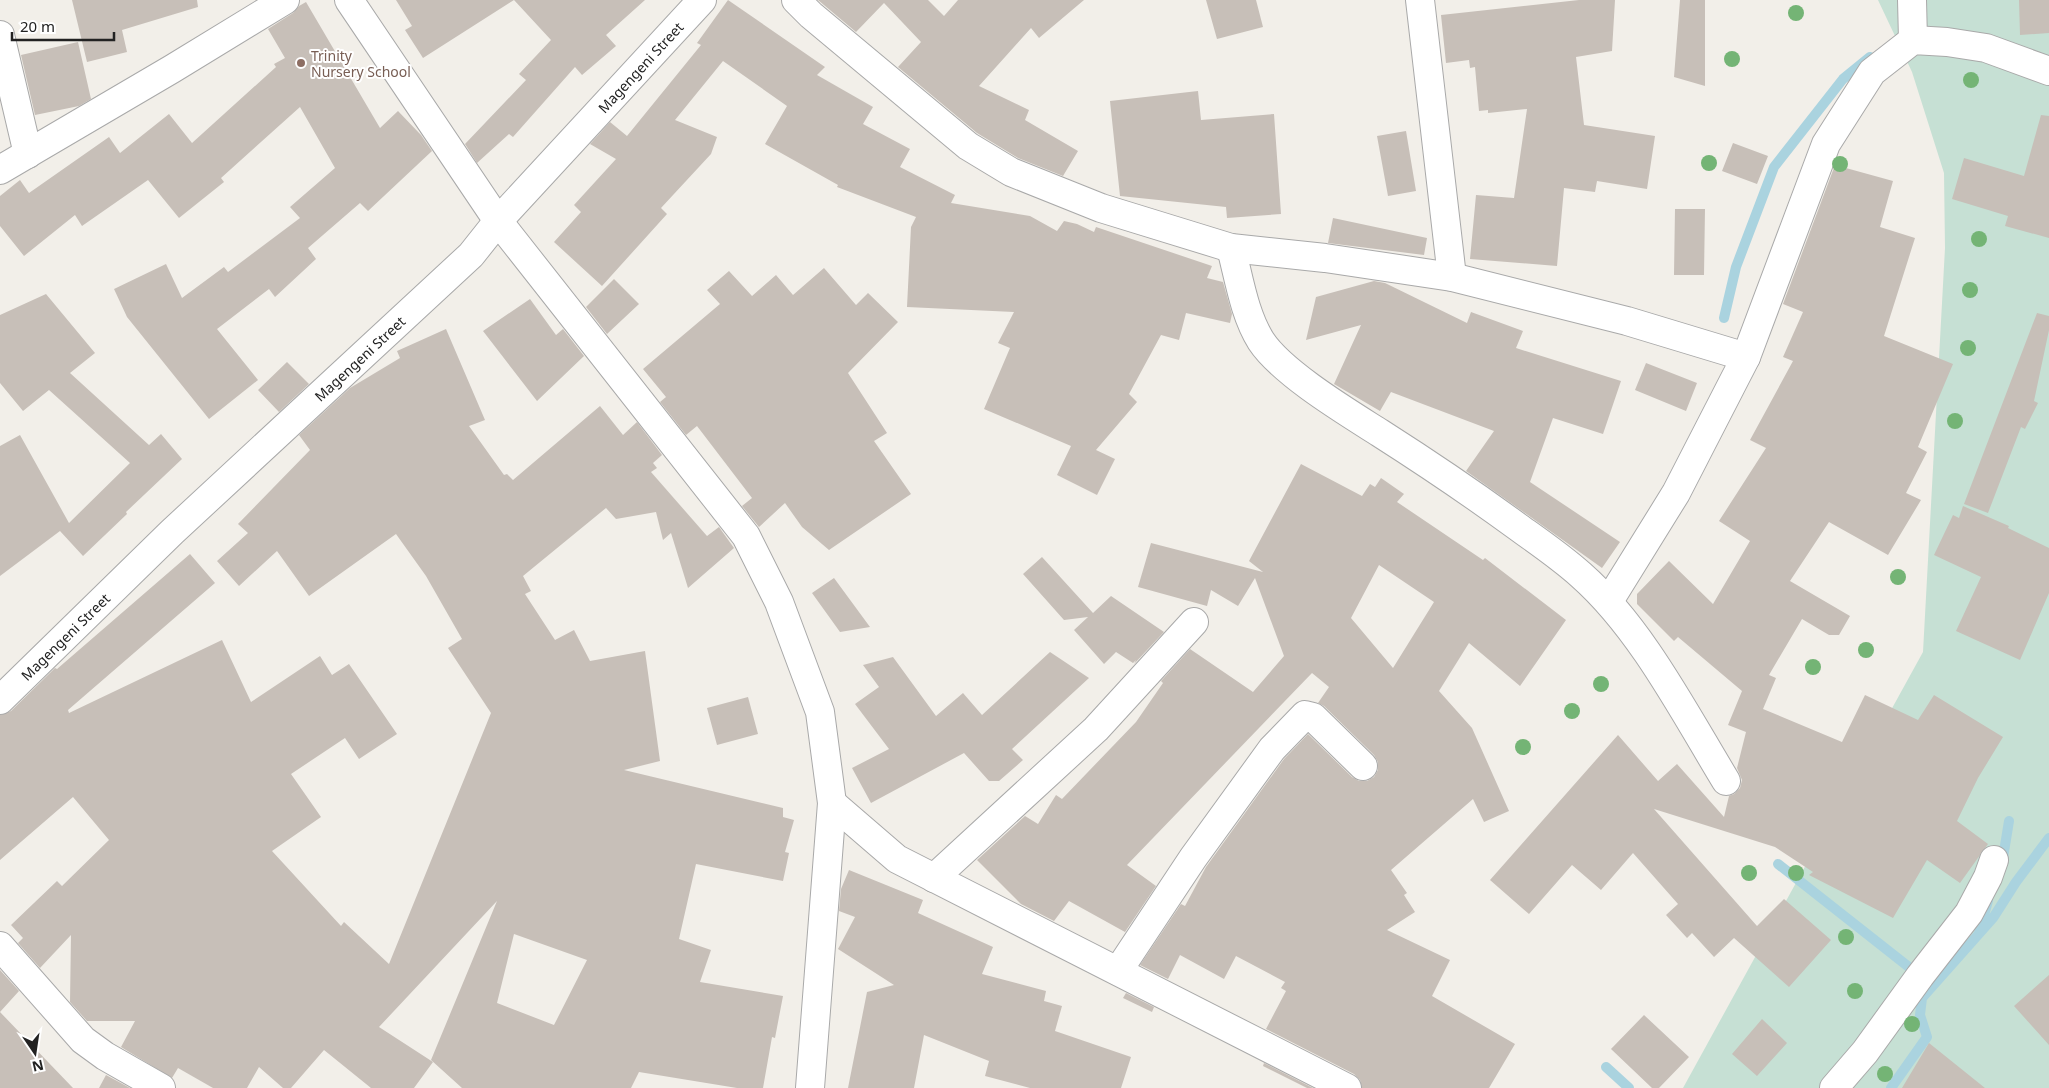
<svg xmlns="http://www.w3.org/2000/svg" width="2049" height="1088" viewBox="0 0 2049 1088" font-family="'Noto Sans',sans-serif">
	<rect width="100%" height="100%" fill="#f2efe9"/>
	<path fill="#c6e0d4" d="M1878,0h171v1088h-366l240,-436 22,-404 -1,-75 -32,-101z"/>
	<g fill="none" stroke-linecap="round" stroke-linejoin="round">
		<path stroke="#aad3df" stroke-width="10" d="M1724,318l12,-51 38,-100 69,-88 27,-22
			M1778,864l141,111
			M2002,864l7,-43
			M1979,933l9,-32
			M1606,1067l23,21
			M1891,1088l36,-51 -7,-22 2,-17 71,-80 23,-36 33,-44"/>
	</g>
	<path fill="#c7bfb8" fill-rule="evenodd" d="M72,0h125l1,7 -76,23 5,22 -40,10z
		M396,0h118l-91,58 -18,-28 7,-4z
		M514,0h131l-39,35 10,11 -34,29 -7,-8 -62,70 -4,-3 -32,29 -12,-19 61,-64 -7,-6 32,-34z
		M728,0l97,67 -8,8 56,32 -10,17 47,25 -10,18 55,28 -4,8 79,13 27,15 7,-10 13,3 17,8 2,-5 116,39 -5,12 16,4 9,32 -2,9 -44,-10 -7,27 -18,-5 -32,59 8,8 -41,48 19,9 -18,36 -40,-20 14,-29 -87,-37 26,-61 -12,-5 16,-31 -107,-5 4,-80 5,-10 -79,-30 1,-2 -73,-41 22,-38 -64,-45 -48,59 42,17 -6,17 -50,54 6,6 -65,72 -48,-44 27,-30 -7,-7 42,-46 -26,-15 20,-22 17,14 74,-91 -4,-2z
		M818,0h110l16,16 14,-16h126l-45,38 -8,-10 -52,58 50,24 -4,10 53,31 -15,25 -45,-18 -41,-25 -79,-66 23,-25 -37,-39 -28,29z
		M1206,0h50l7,27 -46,12z
		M1579,0h36l-3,51 -36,6 8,68 71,11 -8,53 -50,-8 -2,11 -31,-4 -7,78 -87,-7 6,-64 38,3 13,-89 -39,4v-3l-9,1 -4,-44 -5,1 -1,-8 -23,3 -5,-48z
		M1680,0h25v86l-31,-9z
		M2019,0h30v33l-29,2z
		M306,2l74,126 18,-17 23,24 11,16 -64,60 -8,-8 -52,45 8,11 -41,38 -6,-8 -52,40 41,51 -49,39 -82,-102 -13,-28 52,-25 16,34 42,-31 4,5 72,-54 -10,-11 45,-39 -35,-61 -79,71 3,4 -45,36 -31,-38 -66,46 -7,-11 -51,41 -24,-30v-30l20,-16 9,13 80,-56 11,16 49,-39 23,29 84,-76 -2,-3 11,-6 -17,-29 25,-16 6,-7z
		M78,42l13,57 -12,7 -44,9 -14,-60z
		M1198,91l3,29 73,-6 7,100 -54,4 -1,-11 -106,-11 -10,-95z
		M2041,115l8,1v122l-44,-12 3,-10 -56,-17 12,-41 60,18z
		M1406,131l10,60 -28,5 -11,-60z
		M1733,143l35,13 -11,28 -35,-13z
		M1835,165l58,16 -13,46 35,11 -31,98 69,28 -35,83 9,5 -21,41 15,7 -33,55 -59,-33 -39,59 60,35 -11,19h-10l-27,-16 -33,56 7,3 -13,31 79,33 23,-47 53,25 16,-25 69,42 -25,41 -21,43 31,23 -28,39 -33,-23 -34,58 -84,-43 4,-3 -38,-25 -121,-38 103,117 27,-27 47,41 -42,47 -55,-49 -20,19 -22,-24 -5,5 -21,-23 12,-11 -45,-51 -32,37 -29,-25 -43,49 -39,-34 128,-145 40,46 19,-17 47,53 5,-21 5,-2 6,-6 2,-8 -5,-12 9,-36 -18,-7 14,-34 -64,-54 -4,4 -37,-37v-10l32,-33 44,43 37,-63 -31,-20 47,-73 -16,-8 43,-79 -10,-4 20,-45 -20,-8z
		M1675,209h30l-1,66h-30z
		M1333,218l94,20 -3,17 -96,-12z
		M824,268l32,37 12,-12 30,29 -50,51 39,60 -13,8 37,53 -82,56 -27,-23 -17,-24 -26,24 -17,-21 10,-8 -55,-72 -11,9 -26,-33 6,-5 -23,-28 77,-65 -13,-14 22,-19 23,25 24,-21 17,20z
		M614,279l25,25 -32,30 -21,-27z
		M1374,281l11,2 82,40 4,-11 52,19 -7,17 105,33 -18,53 -50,-16 -23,64 90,60 -18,26 -136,-97 28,-40 -103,-39 -11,19 -46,-27 27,-59 -55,15 10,-43z
		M46,294l49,59 -25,20 79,72 12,-11 21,25 -56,53 1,2 -44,42 -23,-25 -60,45v-130l20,-11 49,88 61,-60 -81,-73 -26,21 -23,-28v-68z
		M530,299l26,36 7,-6 21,27 -47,45 -54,-70z
		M2037,313l12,3v14l-15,71 4,2 -13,26 -4,-2 -33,86 -24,-9z
		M446,329l39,91 -16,6 35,49 3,-1 6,6 87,-74 23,29 14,-13 25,33 -9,8 4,5 -6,4 56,64 12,-9 15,21 -46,40 -17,-55 -8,7 -7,-28 -40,7 -10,-11 -83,68 8,15 -6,3 30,46 19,-10 16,31 55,-10 15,110 -36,9 159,38v9l11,3 -9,32 4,1 -6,28 -87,-17 -17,75 32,11 -11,32 83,14 -8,42 -3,-1 -9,51h-26l-98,-16 -8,16h-169l-31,-28 66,-159 -118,126 54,35 -19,26h-43l-47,-38 -33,38h-8l-24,-21 -12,21h-34l-35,-20 -6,10 -51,-31 14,-26h-48l-17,-19 1,-67 -31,33 -22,-25 5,-5 -12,-13 46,-44 5,5 47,-46 -36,-43 -73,63v-145l11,-4 44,-43 2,1 133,-115 25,29 -147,127 1,3 153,-73 29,62 69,-46 12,19 17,-11 48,70 -38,25 -14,-21 -54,36 30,43 -49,34 69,75 3,-4 45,42 102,-251 -43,-65 14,-9 -36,-63 -30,-42 -87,62 -32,-45 -38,35 -22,-25 31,-28 -10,-9 72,-74 -11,-15 51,-47 50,-30 -3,-7zM514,934l73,26 -33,65 -57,-22z
		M287,362l22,22 -30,28 -21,-22z
		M1646,363l51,20 -11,28 -51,-21z
		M1301,464l61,32 8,-12 5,3 6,-9 23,16 -7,8 86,58 2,-2 81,62 -46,66 -51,-43 -30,48 33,37 37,83 -25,11 -11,-23 -82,71 16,23 -3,2 11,17 -28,18 63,30 -18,36 83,48 -26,44h-127l-2,-8 -6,-6 -88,-45 20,-38 -5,-3 4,-6 -49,-26 -12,23 -44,-24 -12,24 -28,-14 41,-61 4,2 21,-39 78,-108 24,-25 44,43 7,4h8l7,-4 4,-7v-8l-4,-7 -50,-49 -6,-3 11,-16 -17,-14 -185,192 29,21 -31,46 -56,-31 -15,20 -33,-17 -44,-44 48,-44 13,8 18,-29 6,4 74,-77 27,-39 -2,-2 29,-32 63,43 31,-36 -29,-78 -17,28 -27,-16 -4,16 -69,-19 13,-44 112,29 -14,-11zM1379,565l55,37 -41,66 -42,-50z
		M1963,506l46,20 -1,2 41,20v45l-29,67 -64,-29 25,-54 -47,-22 19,-40 6,3z
		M1042,557l51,56 18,-17 53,36 -30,32 2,-4 -3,3 -17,-11 -12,12 -30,-34 14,-13 -24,3 -41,-46z
		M834,578l36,49 -30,5 -28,-39z
		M1050,652l39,26 -77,71 11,11 -24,21h-10l-25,-28 -93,50 -19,-35 37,-19 -34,-45 24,-17 -16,-22 30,-8 43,59 27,-23 19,22z
		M748,697l10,37 -41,11 -10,-37z
		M849,870l74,30 -5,13 75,34 -11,27 64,17 -2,10 18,5 -7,25 76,26 -10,31h-91l-45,-12 4,-15 -65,-26 -10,53h-66l19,-96 27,-7 -56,-36 17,-32 -16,-6 2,-22z
		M0,970l19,21 -19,21 73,76h-73z
		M2049,975v70l-35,-39z
		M1126,993l28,14 -2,5 -29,-14z
		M1644,1015l45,42 -30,31h-7l-41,-39z
		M1762,1019l25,24 -30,33 -25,-22z
		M1929,1043l56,45h-83z
		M1264,1063l49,25h-6l-44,-22z
		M106,1075l24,13h-31z"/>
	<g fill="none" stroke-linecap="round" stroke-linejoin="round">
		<defs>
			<g id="minor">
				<path d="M349,0l149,221 248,315 33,66 41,110 12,91 -22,285"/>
				<path d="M796,0l15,15 157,131 43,26 90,36 130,40 94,10 127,19 175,44 119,36"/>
				<path d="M1420,0l32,277"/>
				<path d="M1912,0l1,40"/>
				<path d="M0,35l28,119"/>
				<path d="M0,170l172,-101 113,-69"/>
				<path d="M1231,248c8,30 13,66 30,93 21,32 86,71 119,92 47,30 93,61 138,94 21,15 43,30 63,48 60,53 103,137 145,206"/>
				<path d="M1609,601l67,-108 70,-136 80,-213 46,-72 41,-32 34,2 39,6 63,23"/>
				<path id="s1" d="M0,700l172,-168 299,-277 27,-34 204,-221"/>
				<path d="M832,803l65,56 450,229"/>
				<path d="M934,878l162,-149 98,-107"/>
				<path d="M0,946l83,94 22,16 56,32"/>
				<path d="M1118,971l75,-113 79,-109 33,-34 8,2 50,49"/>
				<path d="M1834,1088l31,-36 55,-76 49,-63 19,-36 6,-17"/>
			</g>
		</defs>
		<use href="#minor" stroke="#a9a9a9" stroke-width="30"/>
		<use href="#minor" stroke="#fff" stroke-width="28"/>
	</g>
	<g fill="#74b475">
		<circle cx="1796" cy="13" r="8"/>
		<circle cx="1732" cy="59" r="8"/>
		<circle cx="1971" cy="80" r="8"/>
		<circle cx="1709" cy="163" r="8"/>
		<circle cx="1840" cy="164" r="8"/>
		<circle cx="1979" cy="239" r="8"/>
		<circle cx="1970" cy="290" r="8"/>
		<circle cx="1968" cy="348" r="8"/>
		<circle cx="1955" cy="421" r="8"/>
		<circle cx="1898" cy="577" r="8"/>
		<circle cx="1866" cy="650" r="8"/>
		<circle cx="1813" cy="667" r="8"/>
		<circle cx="1601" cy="684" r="8"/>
		<circle cx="1572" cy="711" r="8"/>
		<circle cx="1523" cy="747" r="8"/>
		<circle cx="1749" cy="873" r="8"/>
		<circle cx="1796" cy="873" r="8"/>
		<circle cx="1846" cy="937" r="8"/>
		<circle cx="1855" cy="991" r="8"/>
		<circle cx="1912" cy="1024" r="8"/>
		<circle cx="1885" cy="1074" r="8"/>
	</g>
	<circle fill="#8d6e63" stroke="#fff" stroke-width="2" cx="301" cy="63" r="5"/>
	<g text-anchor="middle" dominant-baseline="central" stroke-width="4" stroke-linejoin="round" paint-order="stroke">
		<g font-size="14" fill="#785e54" stroke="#fff" text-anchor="start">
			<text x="311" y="55">Trinity<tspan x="311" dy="16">Nursery School</tspan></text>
		</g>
		<g font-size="14" fill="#222" stroke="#fff">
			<text stroke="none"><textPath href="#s1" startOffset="901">Magengeni Street</textPath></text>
			<text stroke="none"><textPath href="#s1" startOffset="496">Magengeni Street</textPath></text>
			<text stroke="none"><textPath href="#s1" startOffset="91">Magengeni Street</textPath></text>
		</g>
	</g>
	<g transform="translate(35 1053) rotate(167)" stroke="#ffffff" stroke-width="4" paint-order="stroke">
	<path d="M0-4L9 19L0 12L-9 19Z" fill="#222222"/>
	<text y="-8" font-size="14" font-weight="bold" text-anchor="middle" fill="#222222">N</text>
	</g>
	<path d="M12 32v8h102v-8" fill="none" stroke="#222222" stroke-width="2.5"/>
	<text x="20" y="32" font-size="15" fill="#222222" stroke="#ffffff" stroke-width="4" paint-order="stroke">20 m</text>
</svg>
